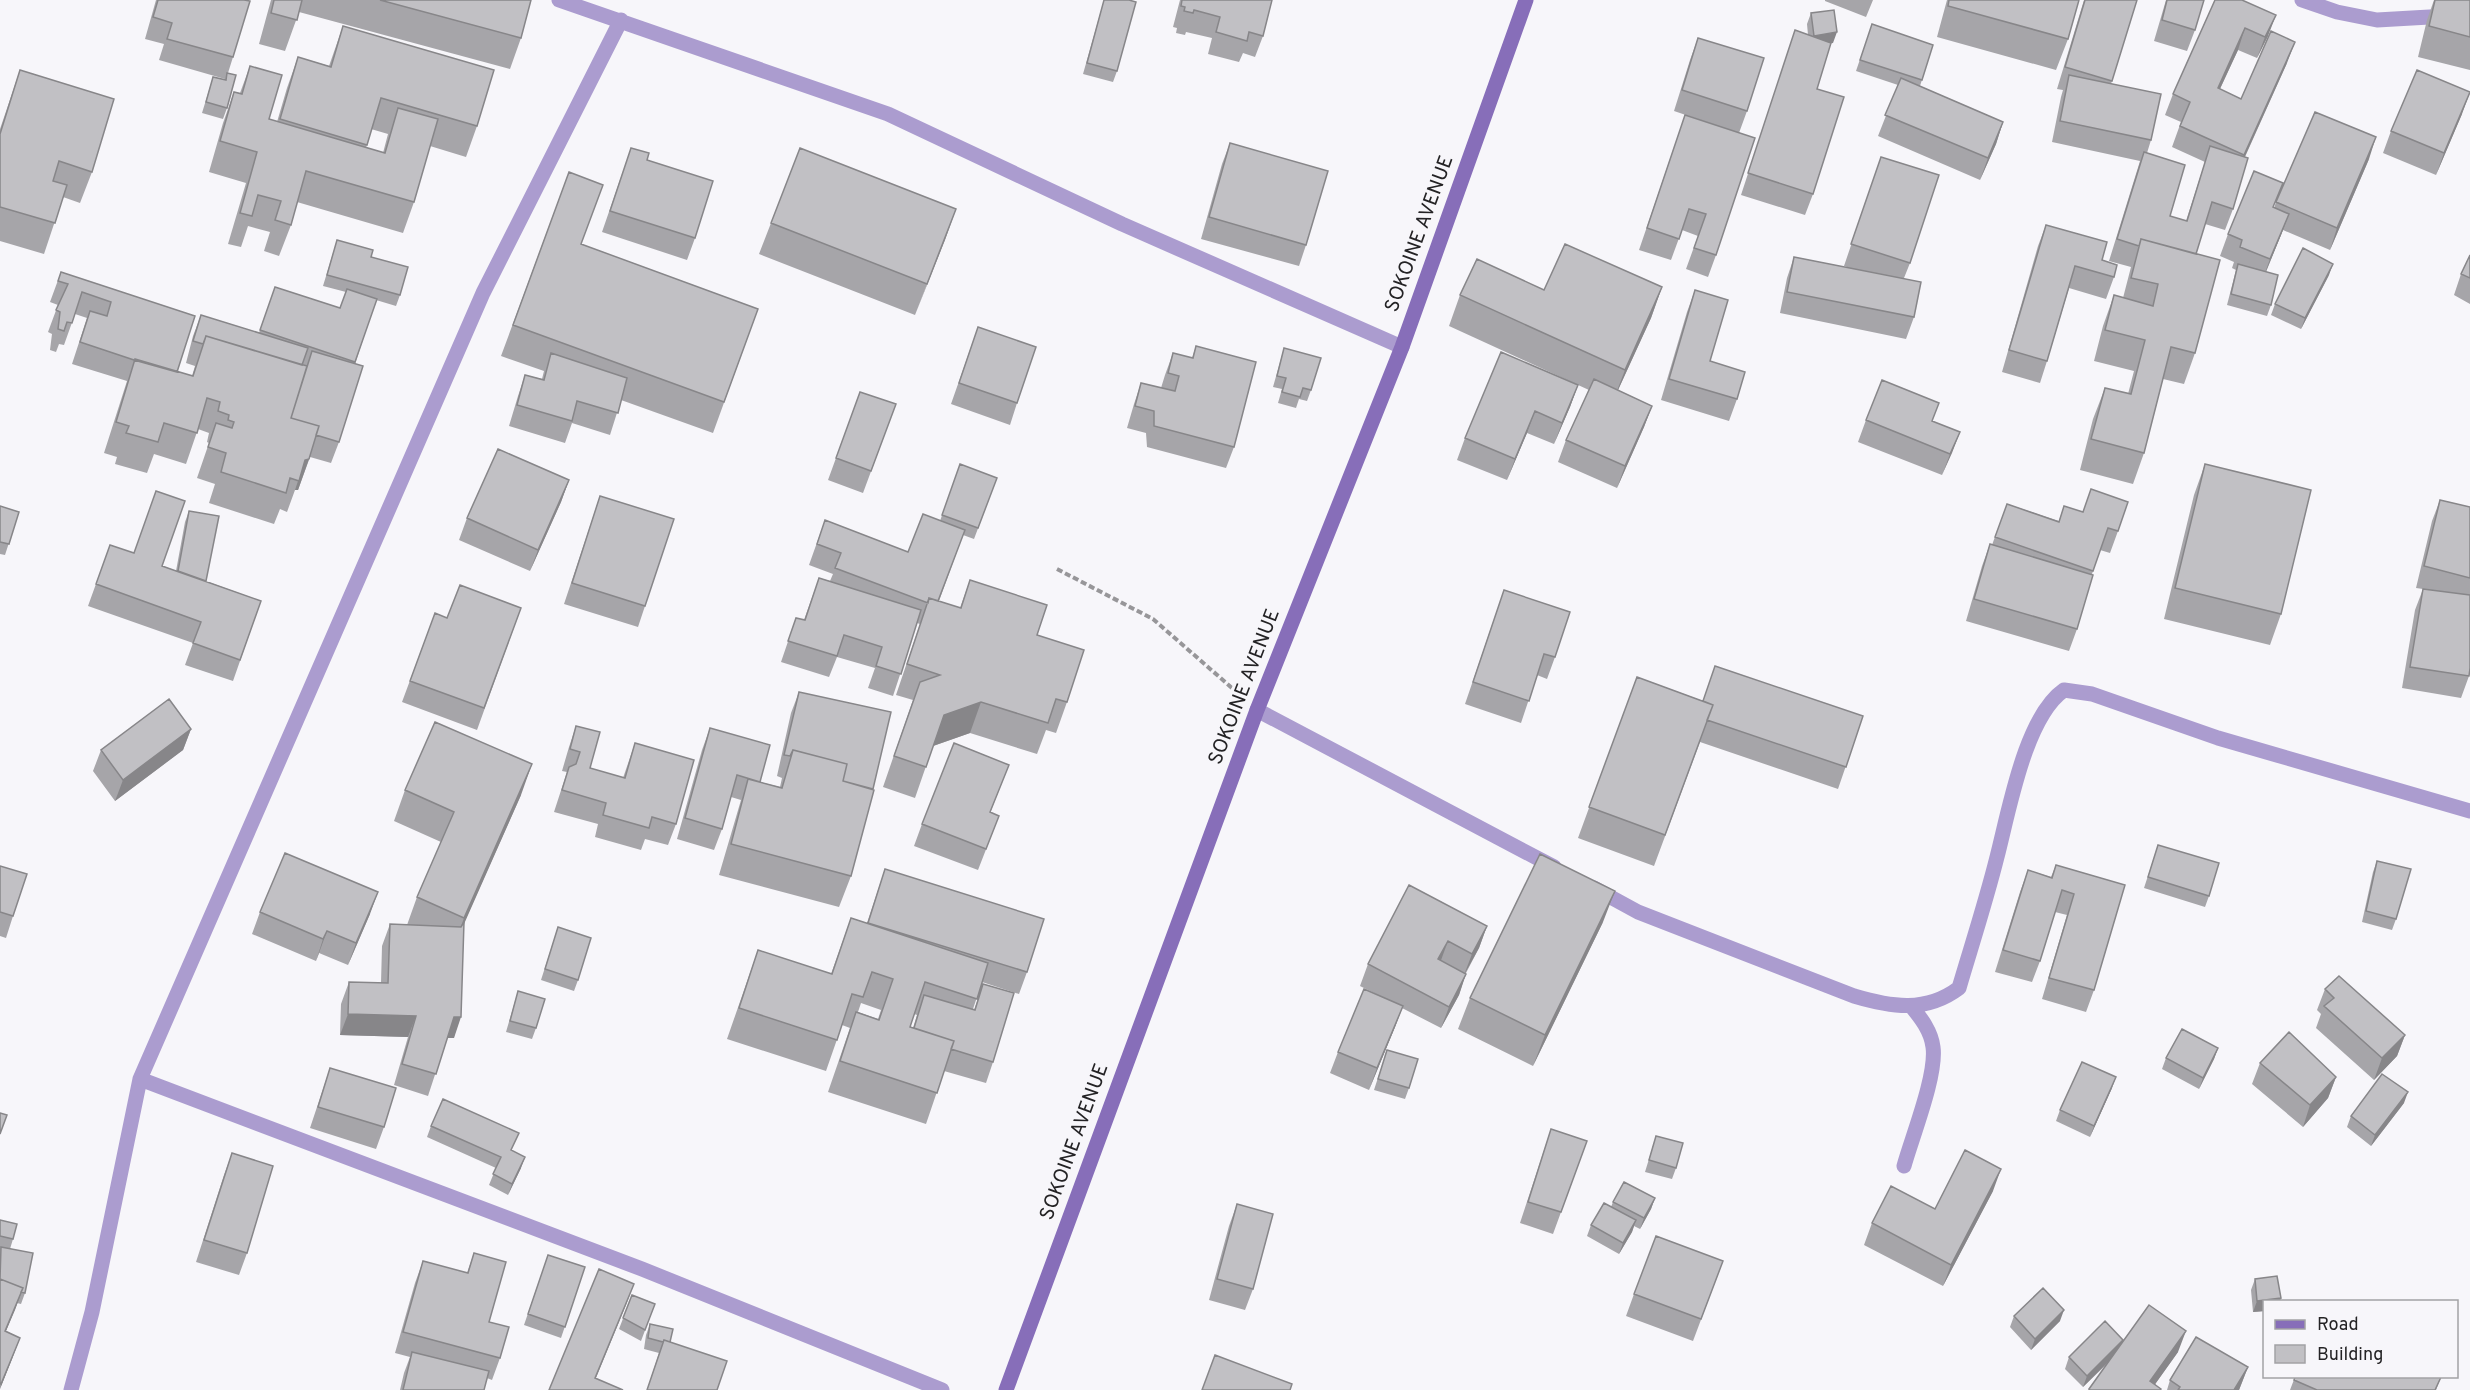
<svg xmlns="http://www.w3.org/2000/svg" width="2470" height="1390" viewBox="0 0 2470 1390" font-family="Overpass,sans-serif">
	<rect width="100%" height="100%" fill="#f7f6fa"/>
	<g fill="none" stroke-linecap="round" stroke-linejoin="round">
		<path stroke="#979699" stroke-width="4" stroke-dasharray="6 3" stroke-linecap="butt" d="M1057,569l96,50 79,69"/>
		<path stroke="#ab9ccf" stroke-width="15" d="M559,0l329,114 234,110 280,123
			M2302,0l35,12 40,8 70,-4
			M1257,710l297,157
			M1594,888l44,24 216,84c37,11 72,17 105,-8 13,-44 27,-87 38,-131 12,-46 28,-140 67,-167l28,4 126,44 252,73
			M140,1079l502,190 300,121
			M1904,1166c8,-29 33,-91 29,-119 -2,-16 -12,-29 -22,-41
			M71,1390l21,-78 48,-233 343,-786 138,-273"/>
		<path stroke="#876eb9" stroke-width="15" d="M1006,1390l251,-680 145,-363 124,-347"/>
	</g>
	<path fill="#a6a5a9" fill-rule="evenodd" d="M156,0h88l-11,57 -5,16 -1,35 -4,11 -21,-6 11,-36 12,3v-1l-66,-19 5,-16 -19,-5z
		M271,0h260l-10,38 -11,31 -211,-57 -14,39 -26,-7z
		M1104,0h25l-12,71 -4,11 -30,-8z
		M1180,0h92l-9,36 -8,21 -12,-4 -4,9 -31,-8 4,-16 -26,-6 -1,3 -9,-2 1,-5 -4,-1z
		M1825,0h48l-7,17 -41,-16z
		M1947,0h132l-11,39 -12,31 -119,-33z
		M2084,0h53l-26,84 40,56 -4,13 23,63 16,5 19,-59 -33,-15 9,-25 -16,-7 8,-21 42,-94 53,36 -11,22 -19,-8 -18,39 21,10 46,-36 -42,94 -12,52 -8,21 -20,-6 -9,30 -1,99 -11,31 -21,-5 -19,74 -11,31 -53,-14 13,-51 12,-31 23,6 6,-23 -40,-10 9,-35 11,-31 9,3 8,-31 -22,-6 31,-100 -88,-19 9,-45 2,-7 -6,-1z
		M2166,0h38l-9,30 -8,21 -33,-10z
		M2434,0h36v70l-52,-13 9,-37z
		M1811,13l22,30h-2l-14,46 -4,105 -8,21 -64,-20 54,-165 13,5 -1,-11z
		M1872,24l61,21 -13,41 83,36 -7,22 -16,36 -102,-44 20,-51 -42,-14z
		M343,26l134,100 -11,31 -36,-11 -16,56 -11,31 -106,-31 -6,23 -12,31 -15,-5 6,-19 -22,-6 -7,21 -13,-3 18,-61 -37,-11 14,-49 11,-31 6,1 10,-27 19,53 8,3 10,-34 11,-31 31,9zM371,129l17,5 -5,19 -17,-5z
		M1698,38l49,73 -8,22 -65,-22 16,-51z
		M20,70l72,102 -12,31 -17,-6 -19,57 -44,-13v-112z
		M2462,114l-26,61 -53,-22 8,-22z
		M1685,115l31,140 -8,22 -22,-8 12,-33 -16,-6 -11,30 -32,-10z
		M1230,143l76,102 -7,21 -98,-27 21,-75z
		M631,148l16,12 48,78 -8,22 -85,-28z
		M1881,157l29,106 -6,15 10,39 -8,22 -126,-26 7,-35 7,-21 56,11 -6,-2z
		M2369,159l-39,91 -47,-20 -17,42 5,33 -4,11 -40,-11 9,-35 -4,-2 2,-6 -14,-6 8,-22 46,-26 2,-6z
		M569,172l12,72 177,65 -45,124 -92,-33 -11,35 -38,-12 -7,20 -56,-17 9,-30 7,-21 17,4 2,-8 -43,-15z
		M956,209l-41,106 -156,-61 12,-31z
		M2046,225l56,35 12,17 -8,22 -37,-11 -22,73 -7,22 -38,-11 36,-126z
		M337,240l34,17 29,38 -4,11 -20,-6 -21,64 -16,78 -8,21 -21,-6 -12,33h-3l-8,22 -7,-3 -6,15 -65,-21 6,-19 -18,-6 12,-35 -2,-1 2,-9 -11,-4 -12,35 -32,-10 -7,19 -32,-9 2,-7 -13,-4 23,-72 -55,-17 15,-46 -12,-4 -11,31 -5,-1 -3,8 -6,-2 2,-16 -4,-2 10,-27 -8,-3 11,-30 134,44 -18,56 15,4 3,-10 -9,-3 7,-27 8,-21 58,18 16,-46 65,21 6,-16 -23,-6z
		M2470,255v49l-16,-9 7,-21z
		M2329,275l-28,54 -30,-14 4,-11z
		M1662,287l-11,31 -33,72 34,16 -8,21 -27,61 -59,-26 8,-22 23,-50 -140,-64 11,-31 84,-5z
		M1695,290l15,71 27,38 -8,22 -68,-21 26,-88z
		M978,327l39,76 -7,22 -59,-21z
		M1196,346l38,101 -8,21 -79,-21 -1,-14 -19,-5 7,-24 7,-21 20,5 4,-13 8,-22 19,5z
		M1284,348l27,42 -4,11 -8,-2 -3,9 -18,-5 4,-14 -9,-2z
		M1578,385l-8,22 -16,37 -27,-11 -20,47 -50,-20 8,-22z
		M860,392l36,12 -33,89 -35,-13z
		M1866,420l66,1 28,11 -18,43 -84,-33z
		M960,464l37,14 -23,61 -11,-4 -24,66 21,7 10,-28 67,55 30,67 -11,31 -10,-3 -9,24 -67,-21 -37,13 -18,52 -32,-11 30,-87 -17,-5 24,-71 -3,-1 -24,73 -25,-8 7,-20 -38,-11 -8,20 -48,-15 15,-44 8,2 15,-42 11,3 3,-7 -24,-9 16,-45 83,32 32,-31z
		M2205,464l76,150 -11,31 -106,-26 30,-124z
		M569,480l-8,22 -31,69 -71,-31 8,-22z
		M600,496l45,110 -7,21 -74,-23z
		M2440,500l30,7v161l-1,8 -8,22 -59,-10 13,-78 8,-21 -7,-1 16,-67z
		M2007,504l52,17 5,-15 54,25 -8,22 -10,-3 -8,24 -15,55 -8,22 -103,-30 16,-55 8,-22 2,1z
		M0,506l19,6 -14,43 -5,-1z
		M189,511l17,70 55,20 -28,80 -48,-16 8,-22 -105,-37 22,-61 66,26 9,-49z
		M1504,590l51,67 -8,22 -10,-4 -16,48 -56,-19z
		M521,608l-44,122 -75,-28 33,-89 12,5z
		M1637,677l66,24 160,15 -25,73 -138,-47 -46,124 -76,-28z
		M799,692l52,184 -12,31 -120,-32 22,-75 -10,-3 -9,32 -8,21 -37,-11 25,-89 8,-22 50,54 20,5 2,-9 -5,-2 14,-63z
		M576,726l14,42 33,10 12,-35 41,81 -8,21 -23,-6 -4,11 -46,-13 3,-13 -44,-12 13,-40 -5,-1 7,-24z
		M191,729l-8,21 -68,51 -22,-30 8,-21z
		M1009,765l-19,48 9,3 -21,54 -64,-24 8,-22z
		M405,790l116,5 -58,130 -9,113h-7l-19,58 -34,-11 14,-48 -68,-2 1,-31 8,-22 32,1 1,-37 8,-22 17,1 10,-28 24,-55 -47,-21z
		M2158,845l51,51 -4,11 -61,-19z
		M2377,861l19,58 -4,11 -30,-8 11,-50z
		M2056,865l69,20 -31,105 -8,22 -44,-13 25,-84 -12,-3 -15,49 -8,21 -37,-10 25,-80 8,-22 23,7z
		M0,866l13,50 -7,22 -6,-2z
		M885,869l142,103 -8,22 -37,-12 -9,27 1,1 9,-26 10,78 -7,21 -42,-12 -18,53 -98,-32 22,-64 -8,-3 -16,46 -99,-32 31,-89 73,24 20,-56 16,5zM861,1003l20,7 -3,9 -20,-7zM914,1014l3,1 -4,13 -3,-1z
		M260,912l110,2 -22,51 -29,-12 -3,8 -64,-27z
		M1603,922l-70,144 -75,-37 12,-31z
		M1487,926l-8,22 -13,25 -7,22 -18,33 -39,-20 -7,19 -26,63 -39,-17 8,-21 40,-57 -18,-9 8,-22z
		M558,927l20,53 -4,11 -33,-11z
		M2325,989l80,46 -8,21 -23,24 -58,-52 5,-14 -4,-4z
		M518,991l18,37 -4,11 -26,-7z
		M2218,1048l-4,11 -15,30 -37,-20 4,-11z
		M1387,1050l22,38 -4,11 -31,-9z
		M2260,1063l76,14 -8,21 -25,29 -51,-43z
		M330,1068l54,59 -8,22 -66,-21z
		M2112,1088l-22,49 -34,-16 4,-11z
		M2404,1103l-33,43 -24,-19 4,-11z
		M431,1126l81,25 9,17 -13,27 -19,-10 7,-17 -69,-31z
		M1551,1129l36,12 -34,93 -33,-11z
		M1656,1136l20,32 -4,11 -27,-7z
		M232,1153l15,100 -8,22 -43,-13 28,-87z
		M1993,1191l-50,95 -79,-41 8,-22 63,-14z
		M1655,1198l-4,11 -11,20 -6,-3 -2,6 -13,22 -32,-18 4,-11 20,-18 2,-5z
		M1237,1204l16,85 -8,21 -36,-10 20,-74z
		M0,1220l13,19 -3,10 15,44 -4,11 -4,-1 -11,28 14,7 -20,51z
		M474,1253l15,69 11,36 -8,22 -5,-2 -3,12h-84l4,-17 6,-16 -15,-4 20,-70 8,-22 44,12z
		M548,1255l37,12 -24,71 -37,-13z
		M1723,1261l-30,80 -67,-25 8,-22z
		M2255,1279l10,23v9l-12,1 -2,-22z
		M632,1295l23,9 -14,37 -22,-12z
		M2014,1316l46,5 -29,29 -21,-23z
		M650,1324l20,18 47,48h-70l12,-37 -15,-4 2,-14z
		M2123,1340l55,12 -23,32 5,6h-72l20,-27 -25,24 -18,-18 4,-12z
		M2248,1367l-9,23h-72l3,-10z
		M2295,1377h146l-5,13h-146z"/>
	<path fill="#878689" d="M2276,15l-8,21 -11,22 8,-21z
		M2245,28l-7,22 -28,60 8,-22z
		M1837,32l-4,11 -23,4 4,-11z
		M2295,42l-8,21 -51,113 8,-21z
		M2470,92l-8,22 -26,61 8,-22z
		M2003,122l-7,22 -16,36 8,-22z
		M2376,137l-7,22 -39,91 7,-22z
		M956,209l-11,31 -30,75 12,-31z
		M2289,214l-8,21 -19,46 8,-22z
		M2333,264l-4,11 -28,54 4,-11z
		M1662,287l-11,31 -38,83 12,-31z
		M1578,385l-8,22 -16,37 8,-21z
		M1652,406l-8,21 -27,61 8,-22z
		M1535,411l-8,22 -20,47 8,-21z
		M1960,432l-8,21 -10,22 8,-21z
		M309,459l-11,31h-3l10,-30z
		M569,480l-8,22 -31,69 8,-21z
		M981,702l-11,31 -37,13 11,-31z
		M191,729l-8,21 -68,51 8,-21z
		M532,764l-11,31 -68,154 11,-31z
		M1615,891l-12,31 -70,144 12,-31z
		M378,892l-8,22 -22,51 8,-22z
		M1487,926l-8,22 -15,27 8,-21z
		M327,931l-8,22 -3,8 7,-22z
		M1448,941l-8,22 -2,-4z
		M1466,974l-7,21 -18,33 8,-21z
		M1403,1006l-8,21 -26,63 8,-22z
		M348,1014l68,2 -8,21 -68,-2z
		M454,1017h7l-7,21h-8z
		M2405,1035l-8,21 -23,24 8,-22z
		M2218,1048l-4,11 -15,30 4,-11z
		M2116,1077l-4,11 -22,49 4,-11z
		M2336,1077l-8,21 -25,29 7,-22z
		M2408,1092l-4,11 -33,43 4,-11z
		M525,1157l-4,11 -13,27 4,-11z
		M2001,1169l-8,22 -50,95 8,-21z
		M1655,1198l-4,11 -11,20 4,-11z
		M1636,1220l-4,12 -13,22 4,-11z
		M634,1284l-8,21 -35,85 4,-12z
		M23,1288l-8,22 -15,35 5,-14z
		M2281,1298l-1,4h-15v9l-12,1 4,-11z
		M2064,1310l-4,11 -29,29 4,-11z
		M2186,1331l-8,21 -27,38 -1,-9z
		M20,1338l-8,21 -12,30 1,-5z
		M2123,1340l-4,11 -36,36 4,-11z
		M2248,1367l-9,23h-5z"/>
	<path fill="#c1c0c4" stroke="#878689" stroke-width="1.5" d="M158,0h86l6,1 -17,56 -66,-18 5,-16 -19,-6z
		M274,0h28l-5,20 -26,-7z
		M380,0h151l-10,38z
		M1104,0h25l7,2 -19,69 -30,-8z
		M1182,0h90l-9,36 -14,-4 -2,9 -31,-9 4,-15 -26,-7 -1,3 -9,-2 1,-4 -4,-1z
		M1949,0h130l-11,39 -120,-33z
		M2085,0h52l-25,81 -47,-14z
		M2167,0h37l-9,30 -33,-10z
		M2215,0h27l34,15 -11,22 -20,-9 -27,60 23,11 30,-68 24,11 -51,113 -64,-29 10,-24 -17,-8z
		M2435,0h35v37l-41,-11z
		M1834,10l3,22 -23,4 -3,-23z
		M1872,24l61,21 -11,35 -62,-20z
		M343,26l151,44 -17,56 -96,-28 -14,47 -87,-26 18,-62 33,10z
		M1795,30l36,13 -14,46 27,8 -31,97 -65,-21z
		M1698,38l66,20 -17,53 -65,-21z
		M250,66l32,9 -13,44 116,34 13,-45 40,11 -24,83 -108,-31 -15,54 -16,-5 6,-19 -23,-6 -6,21 -12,-3 17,-61 -37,-11 14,-49 8,2z
		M20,70l94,29 -22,73 -33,-11 -6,20 14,4 -12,38 -55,-16v-73z
		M2417,70l53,22 -26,61 -53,-22z
		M227,73l9,2 -9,33 -21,-6 7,-25 13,3z
		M2069,75l92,19 -10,46 -91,-19z
		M1901,78l102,44 -15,36 -103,-43z
		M2315,112l61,25 -39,91 -61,-26z
		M1685,115l70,23 -39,117 -22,-7 12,-34 -17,-5 -10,30 -32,-11z
		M1230,143l98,28 -22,74 -97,-28z
		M2210,146l38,12 -15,51 -21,-7 -16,52 -55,-15 -2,7 -22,-7 27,-87 41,13 -15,51 17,5z
		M631,148l18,5 -2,7 66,21 -18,57 -85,-27z
		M800,148l156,61 -29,75 -156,-61z
		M1881,157l58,18 -29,88 -59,-19z
		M2254,171l29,12 -10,24 16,7 -19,45 -30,-12 2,-7 -14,-6z
		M569,172l34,13 -22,59 177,65 -34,93 -211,-77z
		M2046,225l61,17 -5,18 15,5 -3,12 -39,-11 -28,95 -38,-11z
		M2141,239l79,21 -25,93 -24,-6 -27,106 -53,-14 14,-51 26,6 14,-54 -40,-10 9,-35 39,11 5,-22 -27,-6z
		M337,240l36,10 -2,7 37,10 -8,28 -73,-20z
		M1565,244l97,43 -37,83 -165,-75 17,-36 67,31z
		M2303,248l30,16 -28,54 -30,-14z
		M2470,255v23l-9,-4z
		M1794,257l127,25 -7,35 -127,-25z
		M2238,264l40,11 -7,30 -40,-11z
		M61,272l134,44 -18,56 -43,-12 -54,-18 10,-31 17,5 4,-14 -29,-10 -10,31 -5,-1 -3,9 -6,-2 2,-17 -4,-2 12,-26 -10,-3z
		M275,287l65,21 7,-19 30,10 -22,63 -95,-32z
		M1695,290l33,10 -18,61 35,11 -8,27 -68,-20z
		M201,315l107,33 -6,17 -96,-29 -3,8 -10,-3z
		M978,327l58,20 -19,56 -58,-20z
		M206,336l101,30 -16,52 28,8 -10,33 -4,1 -6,21 -9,-3 -4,15 -65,-21 5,-19 -18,-6 8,-24 16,5 2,-6 -6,-2 1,-5 -11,-4 2,-9 -13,-4 -10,35 -33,-10 -6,19 -32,-9 3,-7 -13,-4 19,-63 58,17z
		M1196,346l60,16 -22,85 -80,-21v-15l-19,-5 6,-23 34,8 4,-15 -11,-3 5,-20 20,5z
		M1284,348l37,10 -10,32 -8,-2 -3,9 -18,-5 4,-14 -9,-2z
		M312,351l51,15 -24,76 -23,-7 3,-9 -28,-8z
		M1501,352l77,33 -16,38 -27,-12 -20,48 -50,-21z
		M551,353l76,25 -9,35 -41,-12 -5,20 -55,-16 8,-30 19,5z
		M1594,379l58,27 -27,60 -59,-26z
		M1882,380l57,23 -7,18 28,11 -10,22 -84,-34z
		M860,392l36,12 -25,67 -35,-13z
		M498,449l71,31 -31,70 -71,-32z
		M960,464l37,14 -19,50 -36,-13z
		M2205,464l106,26 -30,124 -106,-26z
		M2091,489l37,13 -10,29 -10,-3 -15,43 -98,-34 12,-33 52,18 5,-16 19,6z
		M156,491l29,10 -23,65 99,35 -21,59 -47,-17 8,-21 -105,-38 14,-39 24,8z
		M600,496l74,23 -29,87 -73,-23z
		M2440,500l30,7v71l-46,-12z
		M0,506l19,6 -10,32 -9,-2z
		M189,511l30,5 -13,65 -28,-10z
		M923,514l42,16 -27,71 -9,-3 -1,5 -93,-35 6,-15 -24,-9 8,-24 83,32z
		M1990,544l103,31 -16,54 -103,-30z
		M819,578l102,32 -20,64 -25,-8 6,-19 -38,-12 -7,21 -49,-15 8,-23 9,2z
		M970,580l77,25 -10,30 47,15 -17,52 -11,-3 -8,24 -67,-21 -37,13 -18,52 -32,-11 26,-74 20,-7 -33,-11 22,-66 32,10z
		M460,585l61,23 -37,100 -74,-27 25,-68 12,5z
		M2423,589l47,6v73l-1,8 -59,-9z
		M1504,590l66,22 -15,45 -11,-3 -15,47 -56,-19z
		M1715,666l148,50 -17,51 -139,-47 6,-15 -10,-4z
		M1637,677l76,28 -48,130 -76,-28z
		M799,692l92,20 -18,77 -30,-8 4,-17 -54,-14 -3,6 -6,-1z
		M169,699l22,30 -68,51 -22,-30z
		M435,722l97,42 -68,154 -47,-21 37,-85 -49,-22z
		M576,726l24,6 -10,36 35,10 10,-35 59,17 -18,64 -24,-7 -3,11 -46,-13 3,-12 -44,-13 7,-23 7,-3 4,-12 -10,-3z
		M710,728l60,17 -10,37 -23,-7 -15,54 -37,-11z
		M954,743l55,22 -19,47 9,4 -13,33 -64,-25z
		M793,750l54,14 -4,17 31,9 -23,86 -120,-32 17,-65 34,9z
		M2158,845l61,18 -10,33 -61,-19z
		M285,853l93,39 -22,51 -29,-12 -4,8 -63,-27z
		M1540,854l75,37 -70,144 -75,-37z
		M2377,861l34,8 -15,50 -30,-8z
		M2056,865l69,20 -31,105 -45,-12 25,-84 -12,-4 -22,71 -37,-11 25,-80 24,8z
		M0,866l27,8 -14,42 -13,-4z
		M885,869l159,50 -17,53 -159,-49z
		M1409,885l78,41 -15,28 -24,-13 -10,18 28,15 -17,33 -81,-43z
		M851,918l137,45 -11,36 -52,-17 -15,45 44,14 -17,52 -97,-32 16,-49 23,8 14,-41 -21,-7 -9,25 -11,-3 -15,46 -98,-32 19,-58 74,24z
		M464,922l-3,95h-7l-18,57 -34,-10 14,-48 -68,-2 1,-32 39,1 2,-59 71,3z
		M558,927l33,11 -13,42 -33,-11z
		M2339,976l66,59 -23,23 -58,-52 10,-8 -9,-9z
		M983,984l31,9 -21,69 -42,-13 3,-8 -40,-13 10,-33 51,15z
		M1364,989l39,17 -26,62 -39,-16z
		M518,991l27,8 -9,29 -26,-7z
		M2182,1029l36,19 -15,30 -37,-20z
		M2289,1032l47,45 -26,28 -50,-42z
		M1387,1050l31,9 -9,29 -31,-9z
		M2082,1062l34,15 -22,49 -34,-16z
		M330,1068l66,20 -12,39 -66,-20z
		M2382,1074l26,18 -33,43 -24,-19z
		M443,1099l76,34 -8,17 14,7 -13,27 -19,-10 8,-17 -70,-31z
		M0,1113l7,2 -7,19z
		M1551,1129l36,12 -26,71 -33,-10z
		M1656,1136l27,7 -7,25 -27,-8z
		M1965,1150l36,19 -50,96 -79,-42 19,-37 44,23z
		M232,1153l41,13 -26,87 -43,-13z
		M1624,1182l31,16 -11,20 -31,-16z
		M1604,1203l32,17 -13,23 -32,-18z
		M1237,1204l36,10 -20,75 -36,-10z
		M0,1220l17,4 -4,15 -13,-3z
		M1656,1236l67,25 -22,58 -67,-25z
		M1,1247l32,6 -8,40 -4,-1 2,-4 -23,-9z
		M474,1253l32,9 -17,60 20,5 -9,31 -97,-26 20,-71 45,12z
		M548,1255l37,12 -20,60 -37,-13z
		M599,1269l35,15 -39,94 28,12h-74z
		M2277,1276l4,22 -24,3 -2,-22z
		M0,1279l23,9 -18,43 15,7 -19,46h-1z
		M2043,1288l21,22 -29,29 -21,-23z
		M632,1295l23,9 -10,26 -22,-12z
		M2149,1305l37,26 -36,50 11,8 -1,1h-70l-1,-1z
		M2105,1321l18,19 -36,36 -18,-19z
		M650,1324l23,5 -3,13 -6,-2 -1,2 -15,-4z
		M2196,1337l52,30 -14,23h-56l2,-3 -10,-7z
		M664,1340l63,21 -10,29h-70z
		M412,1352l77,19 -5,19h-81z
		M1215,1355l77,29 -2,6h-88z
		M2295,1377h146l-6,13h-118l-23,-10z"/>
	<g text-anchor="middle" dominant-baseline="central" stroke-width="6" stroke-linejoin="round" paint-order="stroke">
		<g font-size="20" fill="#242325" stroke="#f7f6fa">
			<text transform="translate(1420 234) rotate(-70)">SOKOINE AVENUE</text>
			<text transform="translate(1245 687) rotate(-69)">SOKOINE AVENUE</text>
			<text transform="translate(1075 1142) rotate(-70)">SOKOINE AVENUE</text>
		</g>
	</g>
	<rect x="2263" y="1300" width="195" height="78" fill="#f7f6fa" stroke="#a3a2a5" stroke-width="1.5"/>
	<rect x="2275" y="1320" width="30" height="9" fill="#876eb9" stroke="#a3a2a5" stroke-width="1.5"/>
	<text x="2317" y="1330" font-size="18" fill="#242325">Road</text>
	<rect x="2275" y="1345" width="30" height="18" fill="#c1c0c4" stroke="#a3a2a5" stroke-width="1.5"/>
	<text x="2317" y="1360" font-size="18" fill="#242325">Building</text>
</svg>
